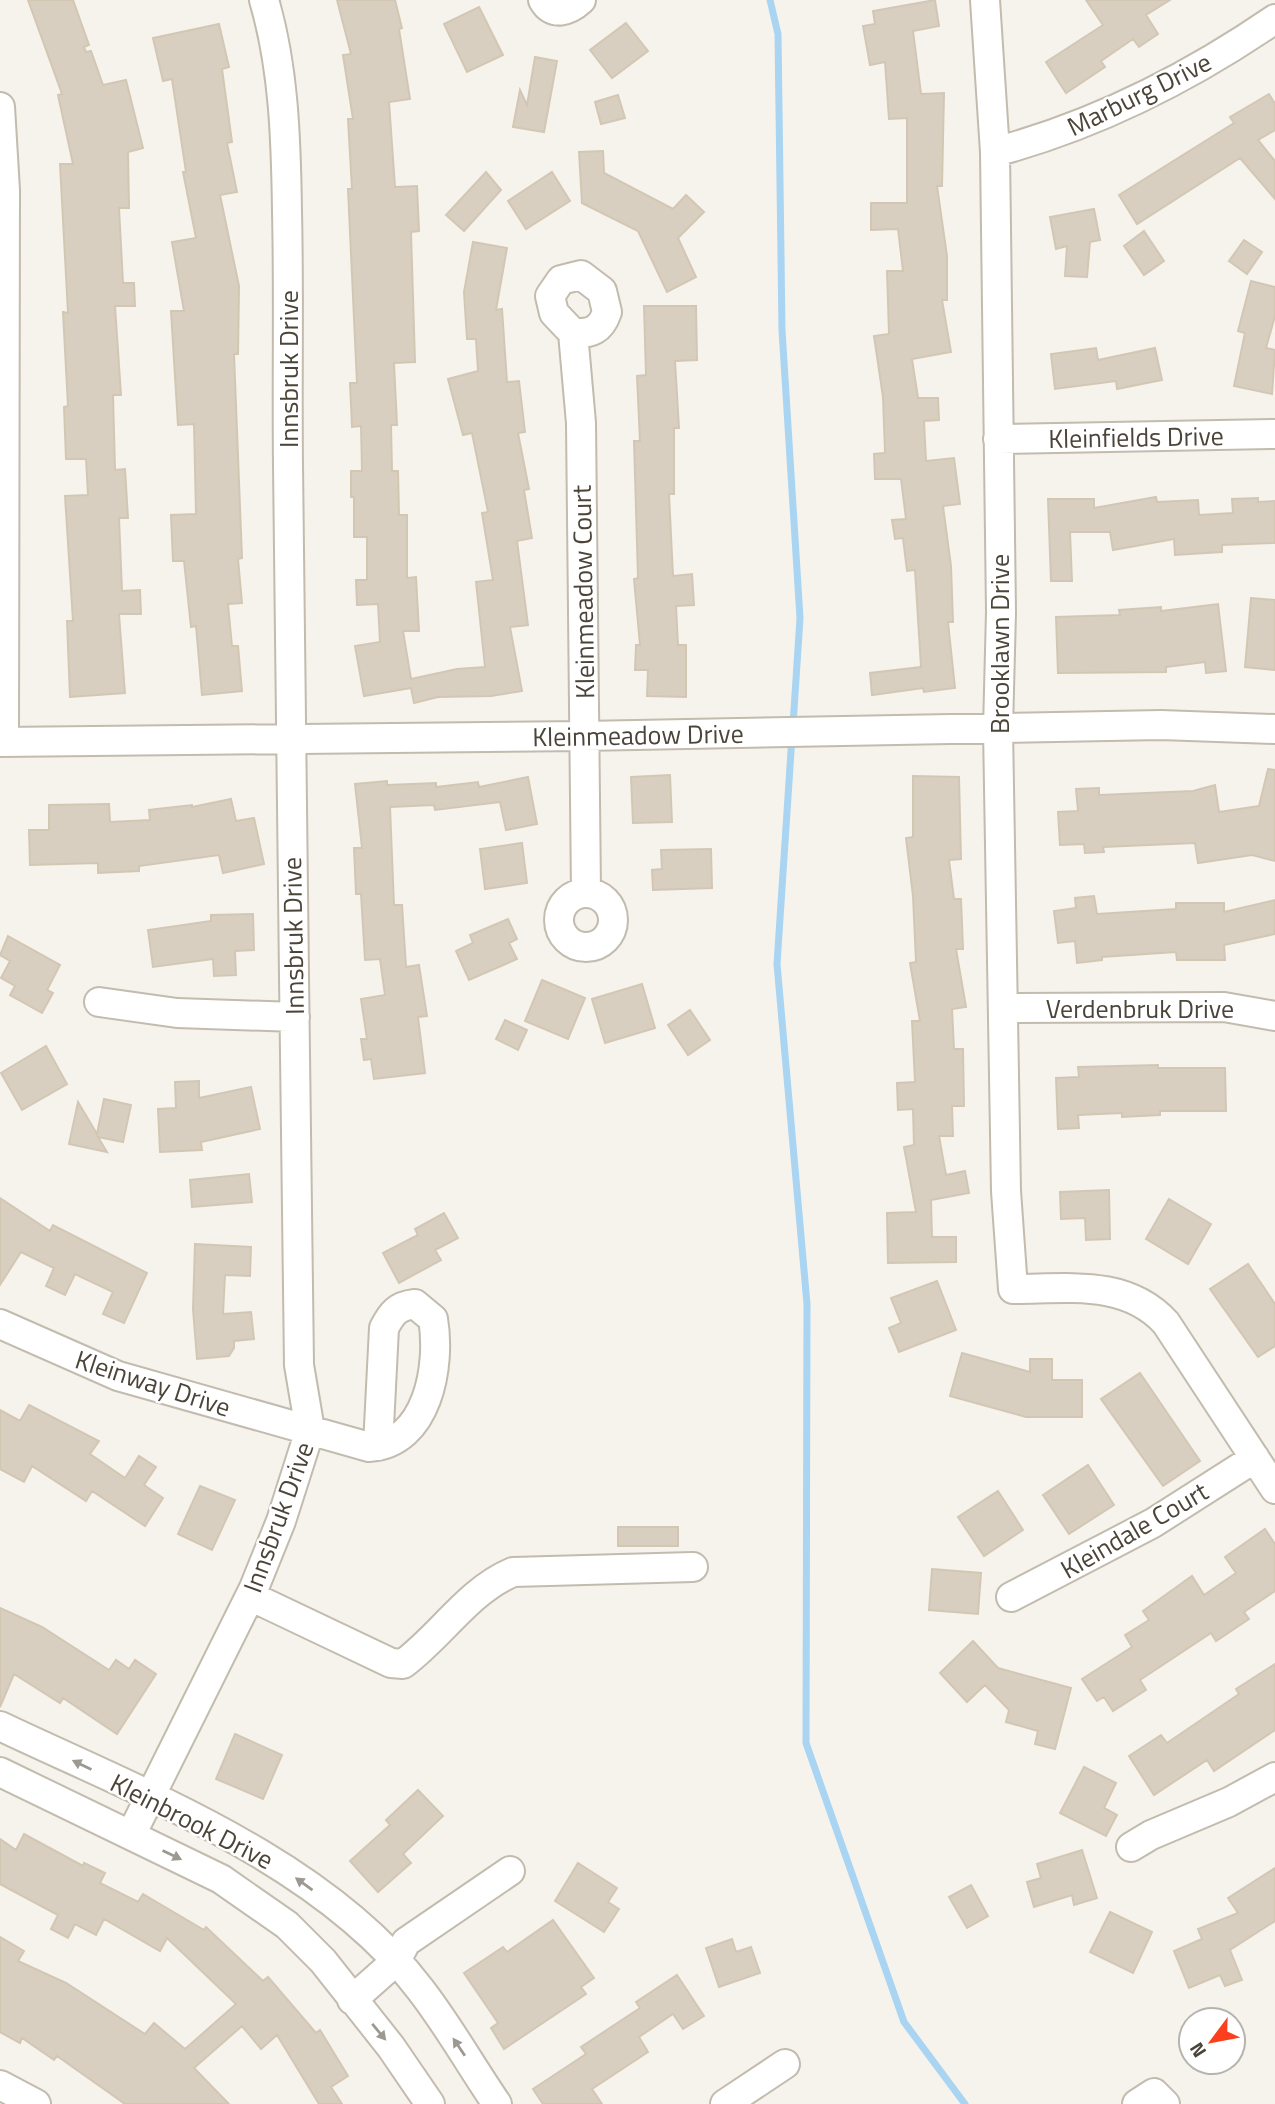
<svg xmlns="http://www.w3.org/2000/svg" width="1275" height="2104" viewBox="0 0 1275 2104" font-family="'Titillium Web',sans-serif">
	<rect width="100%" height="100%" fill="#f6f3ec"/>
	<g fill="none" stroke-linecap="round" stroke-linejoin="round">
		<path stroke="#a9d4f2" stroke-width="7" d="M770,0l8,34 4,296 18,288 -7,107
			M792,736l-15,228 30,340 -1,439 98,279 61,82"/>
	</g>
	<path fill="#d8cfc1" stroke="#d3c7b4" stroke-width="2" d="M28,0h45l16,45 -5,2 2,5 5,-1 12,34 23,-5 17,68 -15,4 1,56h-10l4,75h11l1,23h-20l6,89h-8l2,75 10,-1 3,49h-9l3,73 18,-1 1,24h-22l6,79 -55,4 -3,-76h6l-8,-125 23,-1 -2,-36h-20l-2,-52 4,-1 -5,-94 5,1 -8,-149h13l-15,-69 4,-1z
		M337,0h58l7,28 -3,1 11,70 -21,3 6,85 22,-1 2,45 -8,1 4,130 -21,1 3,62h-6l1,46h6l1,44h8v63l9,-1 3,54h-16l8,48 46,-10 28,-2 -9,-85 17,-2 -11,-67 6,-1 -16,-79 -9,2 -15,-56 30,-8 -2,-32h-9l-3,-47 9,-50 34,6 -11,62 6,-1 5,73 12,-1 6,51 -7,1 11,56 -5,1 8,48 -15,3 11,84 -18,2 12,64 -31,5 -53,1 -24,6 -3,-15 -47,8 -9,-50 25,-4 -2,-38 -21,1 -1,-25h11v-43h-13v-40h-3v-26h11l-1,-45 -9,1 -2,-44h7l-9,-194h4l-4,-70h5l-10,-64 8,-1z
		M935,0l4,26 -26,5 8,63 23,-1 -2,93h-5l10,70v44h-5l9,52 -39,7 6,39h20l1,22 -15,1 2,40 28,-3 6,46 -17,2 8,60 2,56h-5l7,66 -31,4 -1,-4 -51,7 -2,-22 51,-6 -6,-97 -8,1 -4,-33 -8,1 -3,-19 14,-1 -5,-40h-26l-1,-25 11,-1 -2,-56 -9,-61 15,-2 -2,-63h16l-5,-42 -27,1v-27h36v-85l-18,1 -4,-57 -15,3 -7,-39 12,-2 -2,-13z
		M1086,0h84l-24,15 12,19 -19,13 -6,-8 -32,22 4,6 -39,26 -20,-31 57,-37z
		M479,7l24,48 -36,17 -23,-48z
		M626,23l22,28 -36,27 -22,-28z
		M219,24l10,43 -7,2 10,73 -5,1 10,49 -17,3 19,91 -1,68h-4l8,204 -4,1 4,44 -14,1 4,42h6l4,45 -40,4 -6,-69 -5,1 -7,-66h-11l-2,-46 25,-1 -2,-90 -16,1 -7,-114h13l-12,-69 24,-4 -13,-66h3l-14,-93 -9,2 -10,-43z
		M535,57l22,4 -13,71 -31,-5 7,-37 7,15z
		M1269,94l6,10v26l-17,10 17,21v38l-35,-41 -103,66 -18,-29 115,-72 -4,-6z
		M618,95l7,23 -24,6 -6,-22z
		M603,151l1,22 69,36 13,-14 18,17 -26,26 18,39 -29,15 -29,-61 -56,-28 -3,-51z
		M486,172l15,18 -37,41 -18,-16z
		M552,172l18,29 -44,28 -18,-28z
		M1094,209l6,31 -10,2 -3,35 -22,-1 2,-30 -11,3 -6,-32z
		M1144,231l20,30 -20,14 -20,-29z
		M1244,240l18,12 -15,22 -18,-13z
		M1251,281l24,6v29l-9,32 9,2 -3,44 -38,-8 11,-53 -7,-2z
		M644,306h52l1,54 -22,1 4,67h-5v66h-5l4,82 19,-2 2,31 -18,1 2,39h8v52l-39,-1 1,-26h-13l1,-25h4l-6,-66 4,-1 -4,-137h6l-3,-65 9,-1z
		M1096,348l2,12 57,-12 7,32 -45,9 -1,-8 -61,8 -4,-35z
		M1156,497l1,5 41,-2 1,15 34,-2 -1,-14 26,-1v4l17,-1v42l-53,2v7l-47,3 -1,-16 -61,11 -3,-18h-40l2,49h-21l-3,-82h46v9z
		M1251,598l24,2v70l-30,-3z
		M1218,604l8,67 -20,2 -1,-11 -39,5v5l-108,1 -2,-56 64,-2 -1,-5 42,-3v4z
		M1268,769l7,1v91l-23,-6 -54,8 -3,-20 -92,4 1,5 -19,1 -1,-9 -24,1 -2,-33 20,-1 -2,-22 23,-1v7l94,-4 22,-6 4,27 40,-6z
		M670,775l2,47 -39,1 -2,-46z
		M913,776l46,1 2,82 -12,1 5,39h7l2,50h-7l10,58 -14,2 2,40h9l1,57h-12l1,30h-14l7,39 19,-4 4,22 -38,7 1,37h24v25l-68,1 -1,-50 29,-1 -12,-65 10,-2 -1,-36 -15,1 -1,-27 18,-1 -3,-61h8l-10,-58 6,-1 -3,-66 -7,-58 7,-1z
		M528,777l9,47 -31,6 -6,-28 -65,8 -1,-5 -44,2 4,98h8l4,62 13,-2 8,51 -9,1 7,56 -51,6 -3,-20 -7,1 -3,-21h6l-6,-40 24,-4 -5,-36 -15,1 -4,-66h-5l-2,-46h8l-7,-64 32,-3v4l49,-2v4l42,-5 1,5z
		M231,799l5,22 18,-3 10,46 -41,9 -4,-18 -80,11v5l-41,2v-10l-68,2 -1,-35h20v-25l60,-1 1,18 40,-2 -1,-10 43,-5v2z
		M522,843l5,40 -42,6 -5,-40z
		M711,849l1,39 -59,2 -1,-20 10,-1 -1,-19z
		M1094,896l3,18 79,-5v-6h48v9l51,-12v34l-51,11 1,15h-48l-1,-8 -74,5v3l-25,3 -2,-22 -17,2 -4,-32 22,-3 -1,-10z
		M253,914l1,36 -19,1 1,24 -22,1 -1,-17 -60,8 -5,-37 63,-9v-6z
		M508,919l9,20 -8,4 8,16 -48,21 -13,-29 17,-8 -3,-8z
		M8,936l52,29 -13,25 6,3 -11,20 -32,-18 5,-9 -14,-8 9,-17 -10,-6z
		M542,980l43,18 -17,41 -43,-18z
		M642,984l13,44 -50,15 -13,-44z
		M690,1010l20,30 -22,15 -20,-30z
		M505,1020l22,10 -9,20 -22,-11z
		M46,1046l21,38 -45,26 -21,-37z
		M1158,1065v3h67l1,43h-66v4l-38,2v-4l-44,2 1,13 -21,1 -2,-51 23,-1 -1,-10z
		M199,1081v17l52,-11 9,42 -59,13 1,8 -42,2 -2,-43 18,-1 -1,-26z
		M104,1099l27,6 -8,37 -25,-5 9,15 -38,-8 9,-42 19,32z
		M249,1174l3,28 -60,5 -2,-27z
		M1109,1190l1,49 -24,1 -1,-22 -24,1 -1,-27z
		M0,1198l50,33 3,-6 94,48 -23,50 -21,-9 10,-22 -38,-18 -10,21 -19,-9 8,-18 -33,-16 -21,33z
		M1169,1199l42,25 -23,40 -42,-25z
		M444,1213l14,25 -23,12 6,10 -42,23 -16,-30 35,-18 -3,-6z
		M195,1244l56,3 -1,29 -25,-1 -2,39 28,-2 3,27 -20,2v7l-5,8 -32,3 -4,-50z
		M1248,1264l27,40v42l-17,11 -48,-68z
		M937,1281l19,49 -57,22 -10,-24 12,-5 -10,-25z
		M962,1353l68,19v-13h22v21h30v37h-56l-76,-21z
		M1140,1373l60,88 -37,25 -62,-87z
		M29,1405l70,36 -9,13 35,24 14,-22 17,11 -12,18 19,13 -18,28 -53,-35 -6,10 -54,-35 -8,16 -24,-13v-59l20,11z
		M1088,1465l26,40 -45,29 -26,-39z
		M200,1486l35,14 -23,50 -34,-16z
		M998,1491l25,39 -39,26 -26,-39z
		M618,1527h60v19h-60z
		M1265,1529l10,15v47l-31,21 5,7 -33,22 -5,-8 -71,47 6,10 -33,21 -9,-14 -7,4 -15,-22 50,-32 -7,-12 24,-15 -6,-9 49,-35 12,19 32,-22 -11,-16z
		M932,1569l49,4 -3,41 -49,-4z
		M0,1608l42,19 67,43 7,-10 13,9 6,-9 21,14 -39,60 -54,-36 -3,5 -46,-29 -14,33z
		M973,1641l25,27 73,20 -16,61 -20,-5 3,-13 -32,-9 3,-12 -24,-25 -18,17 -27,-29z
		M1275,1664v66l-61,41 -7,-11 -53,35 -25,-39 32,-21 6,8 72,-49 -3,-5z
		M235,1734l47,21 -19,44 -47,-20z
		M1084,1767l32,16 -12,25 13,7 -11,21 -46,-23z
		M418,1790l25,26 -40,38 8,9 -33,29 -28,-31 40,-36 -4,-5z
		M24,1834l59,32 1,-3 21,10 -5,10 38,19 5,-8 61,36 2,-3 57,54 5,-4 48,56 4,-3 28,46 -17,11 11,17h-23l-42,-69 -16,14 -19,-23 -48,42 35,36h-104l-68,-48 -3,4 -32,-22 -2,5 -20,-11v-95l24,14 -6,10 48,22 79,51 9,-11 31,26 51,-45 -69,-66 -7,13 -56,-32 -8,16 -21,-11 -7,14 -17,-9 7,-14 -58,-31v-45l16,11z
		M1082,1850l15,48 -23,7 -2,-10 -38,12 -7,-25 14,-4 -4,-14z
		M578,1863l39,25 -9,14 11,7 -15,23 -49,-31z
		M1275,1868v53l-45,29 12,30 -17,6 -5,-11 -31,13 -15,-37 28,-12 -4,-10 40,-16 -10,-15z
		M971,1885l17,31 -21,12 -18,-31z
		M1110,1912l42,20 -19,41 -43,-21z
		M553,1920l41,58 -13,9 5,7 -82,55 -13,-21 7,-5 -34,-50 39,-26 4,5z
		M732,1939l4,13 15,-5 9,26 -41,14 -13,-39z
		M677,1975l27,41 -21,13 -10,-15 -34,23 9,15 -56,37 10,15h-59l-10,-15 53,-35 -5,-7 59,-39 -4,-6z"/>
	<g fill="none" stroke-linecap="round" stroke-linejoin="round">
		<defs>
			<path id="minor" d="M543,0c9,17 26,11 38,0
				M985,0l10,152 6,460 -3,117 8,462 7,98c54,0 113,-10 153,34l109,166
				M0,107l5,83 -1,552
				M995,152c101,-27 194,-74 280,-133
				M573,333c18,1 28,-3 34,-21l-5,-21 -21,-16 -20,5 -11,16 4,17 19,20 8,90 5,470
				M998,439l277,-5
				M0,742l584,-6 577,-11 114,4
				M559 920a27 27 0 1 1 54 0a27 27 0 1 1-54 0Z
				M99,1002l78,11 118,4
				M1004,1008l220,-1 51,9
				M0,1324l118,52 251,71c59,-3 72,-82 64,-128l-18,-15c-18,2 -23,9 -31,24l-6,118
				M250,1596l141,67 12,1c39,-29 65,-73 110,-92l180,-5
				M1011,1597l142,-74 102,-65
				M0,1726c141,67 323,135 420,263 28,36 51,77 77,115
				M0,1772l221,107 66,46 36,36 68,86 39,57
				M131,1835l123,-247 27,-67 29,-91 -11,-65c-3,-300 -9,-600 -11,-900 -1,-85 1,-169 -1,-254 -1,-71 -3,-143 -23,-211
				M1131,1847l20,-12 78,-33 46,-25
				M352,2000l44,-39 10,-19 104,-71
				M0,2085l36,19
				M725,2104l60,-40
				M1137,2104l17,-11 11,11"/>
		</defs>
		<use href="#minor" stroke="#c2bbae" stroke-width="32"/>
		<use href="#minor" stroke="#fff" stroke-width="28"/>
	</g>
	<defs><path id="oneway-solid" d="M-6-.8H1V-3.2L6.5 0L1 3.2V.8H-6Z" transform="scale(1.75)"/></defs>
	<g fill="#9c9892">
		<use href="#oneway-solid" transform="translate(82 1765) rotate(-154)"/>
		<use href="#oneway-solid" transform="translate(172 1855) rotate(26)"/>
		<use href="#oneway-solid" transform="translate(304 1884) rotate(-144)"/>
		<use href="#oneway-solid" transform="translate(379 2032) rotate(50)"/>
		<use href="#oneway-solid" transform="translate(459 2047) rotate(-124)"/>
	</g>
	<g text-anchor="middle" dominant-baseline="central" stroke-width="5" stroke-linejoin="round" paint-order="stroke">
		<g font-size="26" fill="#4b4439" stroke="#fff">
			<text transform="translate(1139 94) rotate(-26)">Marburg Drive</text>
			<text transform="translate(288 369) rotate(-90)">Innsbruk Drive</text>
			<text transform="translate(1136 437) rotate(-1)">Kleinfields Drive</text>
			<text transform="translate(583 592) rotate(-91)">Kleinmeadow Court</text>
			<text transform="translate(999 644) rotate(-90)">Brooklawn Drive</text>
			<text transform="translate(638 735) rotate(-1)">Kleinmeadow Drive</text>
			<text transform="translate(293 936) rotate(-91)">Innsbruk Drive</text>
			<text x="1140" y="1008">Verdenbruk Drive</text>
			<text transform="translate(153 1383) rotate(18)">Kleinway Drive</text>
			<text transform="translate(278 1517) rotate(-70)">Innsbruk Drive</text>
			<text transform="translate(1134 1530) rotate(-30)">Kleindale Court</text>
			<text transform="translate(192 1821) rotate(27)">Kleinbrook Drive</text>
		</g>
	</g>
	<g transform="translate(1212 2041) rotate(238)"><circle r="33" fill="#ffffff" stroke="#b7b4b0" stroke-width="2"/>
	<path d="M0-5L12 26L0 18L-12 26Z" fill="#fc3f1d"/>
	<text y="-10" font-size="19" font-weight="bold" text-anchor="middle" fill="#4b4439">N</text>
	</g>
</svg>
